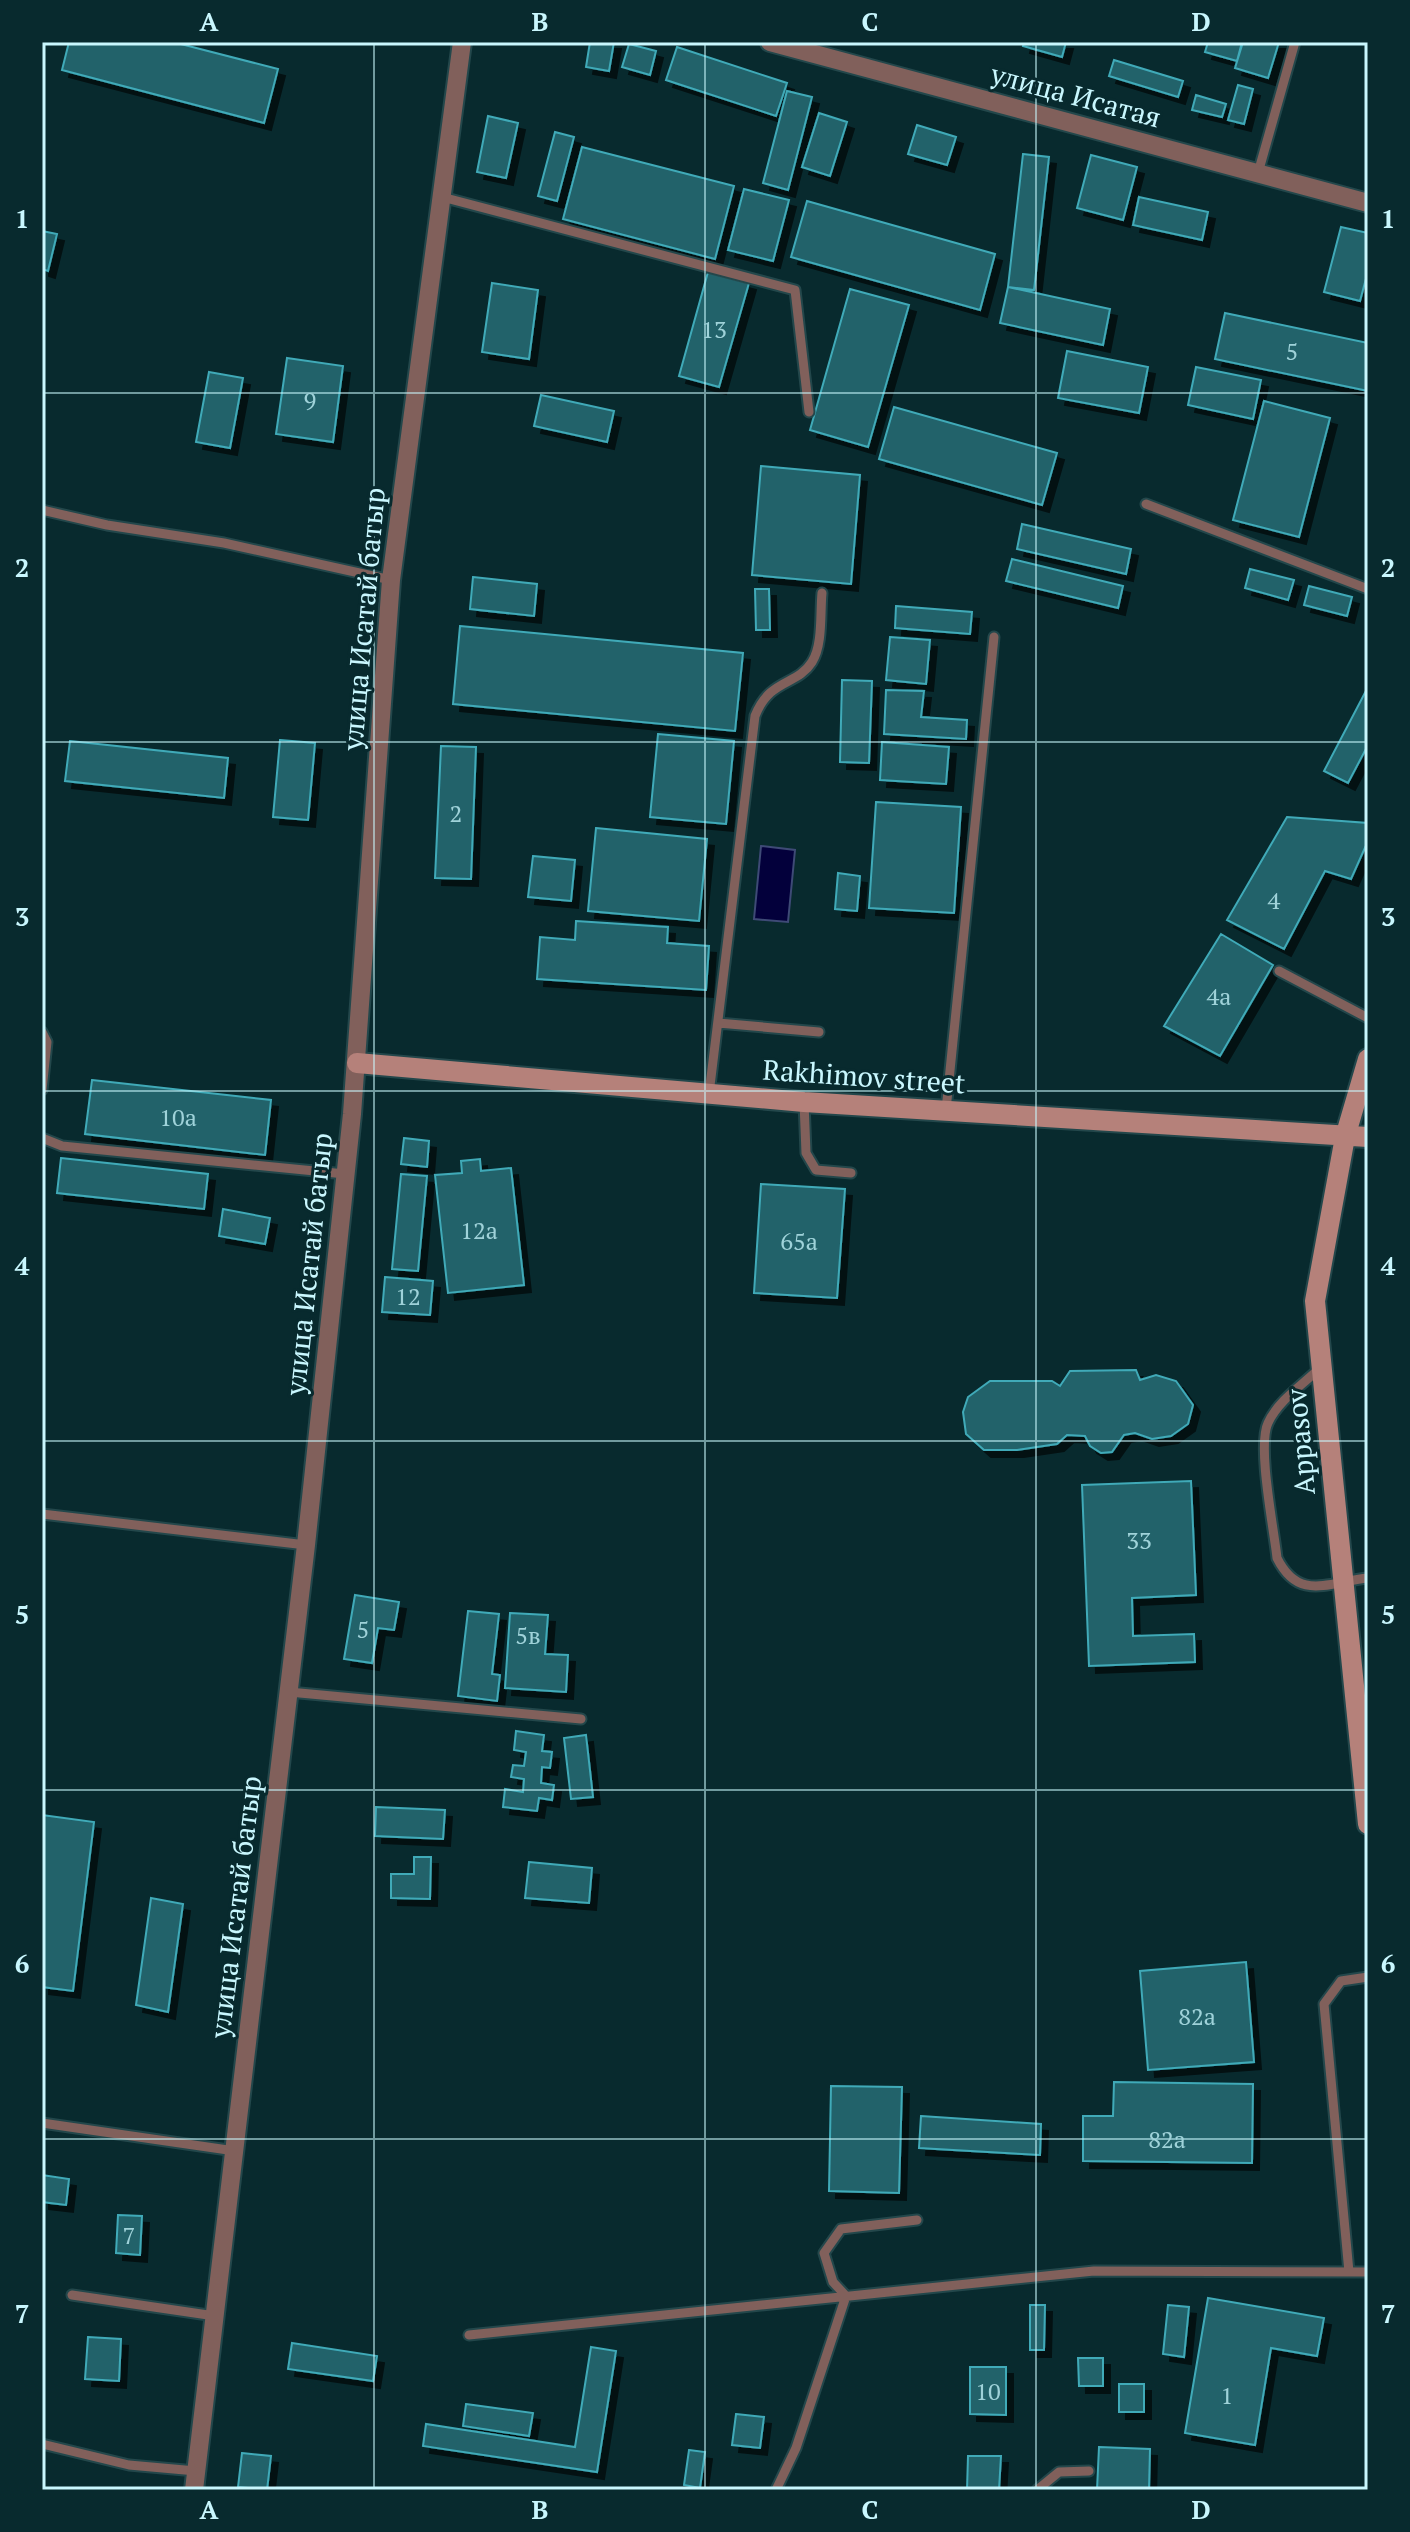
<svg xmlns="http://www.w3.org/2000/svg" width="1410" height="2532" viewBox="0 0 1410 2532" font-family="'PT Serif',serif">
	<defs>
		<filter id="shadow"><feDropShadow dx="7" dy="7" stdDeviation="0" flood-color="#0009"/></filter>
	</defs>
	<rect width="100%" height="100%" fill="#082a2e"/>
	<path fill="#03003b" stroke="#3e4a76" stroke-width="2" d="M761,846l34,4 -7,72 -34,-3z"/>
	<path fill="#20626b" stroke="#40aab8" stroke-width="2" filter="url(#shadow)" d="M69,42h104l105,27 -14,54 -202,-53z
		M590,42h24l-5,29 -23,-4z
		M1024,42h42l-4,15 -39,-11z
		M1208,42h34l-5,19 -32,-9z
		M1243,42h36l-11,36 -33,-10z
		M629,44l27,7 -6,24 -28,-8z
		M677,47l110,36 -11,33 -110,-36z
		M1114,60l69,21 -5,16 -69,-21z
		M1238,85l15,4 -9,35 -16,-4z
		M787,91l25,6 -24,93 -25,-7z
		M1196,95l30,9 -4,13 -30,-7z
		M819,113l28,9 -17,54 -28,-9z
		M488,116l30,7 -12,55 -29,-6z
		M917,125l39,12 -9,28 -39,-11z
		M555,132l19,5 -17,64 -19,-5z
		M582,147l152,39 -19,73 -152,-40z
		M1023,154l26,3 -15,133 -26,-3z
		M1091,155l46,12 -14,53 -46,-12z
		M744,189l45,11 -16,61 -45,-11z
		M1139,197l69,15 -6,28 -69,-15z
		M807,201l188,53 -15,56 -189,-53z
		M1341,227l27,6v38l-8,30 -36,-9z
		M42,231l15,3 -9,37 -6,-2z
		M708,272l41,11 -30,104 -40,-11z
		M492,283l46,7 -9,69 -47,-7z
		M1008,287l102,22 -7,36 -103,-22z
		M850,289l59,16 -41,142 -58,-17z
		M1225,313l143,30v48l-153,-32z
		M1067,351l81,16 -9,46 -81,-15z
		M287,358l56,8 -10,76 -57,-8z
		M1196,367l65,13 -8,39 -65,-14z
		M209,372l34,6 -13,70 -34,-6z
		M541,395l73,16 -7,31 -73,-16z
		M1264,401l66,17 -31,119 -66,-17z
		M894,407l163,46 -15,52 -163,-46z
		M761,466l99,9 -9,109 -99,-9z
		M1022,524l109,25 -5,25 -109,-25z
		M1012,559l111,27 -5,22 -112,-27z
		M1250,569l44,11 -6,20 -43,-12z
		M473,577l64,7 -3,32 -64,-7z
		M1309,586l43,11 -5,19 -43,-11z
		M755,589h14l1,41h-14z
		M896,606l76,6 -2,22 -75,-6z
		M460,626l283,27 -8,78 -282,-27z
		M890,637l40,3 -4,44 -40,-4z
		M842,680l30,1 -3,82 -29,-1z
		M1368,687v58l-20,38 -24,-12z
		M886,690l38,1 -3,26 46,3 -1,19 -82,-5z
		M658,734l76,7 -8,83 -76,-7z
		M280,740l35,3 -7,77 -35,-3z
		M70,741l158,17 -4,40 -159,-17z
		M882,742l67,5 -3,37 -66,-4z
		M441,746l35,1 -5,132 -36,-1z
		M876,802l85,5 -7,106 -85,-5z
		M1287,817l81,6v18l-17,38 -26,-8 -41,78 -57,-29z
		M596,828l111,11 -8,82 -111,-10z
		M533,856l42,4 -4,41 -43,-4z
		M838,873l22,3 -3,35 -22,-2z
		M576,921l92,6 -1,16 42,3 -3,44 -169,-11 3,-42 35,3z
		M1221,934l52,31 -53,91 -56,-30z
		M92,1080l179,20 -6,55 -180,-21z
		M404,1138l25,3 -2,26 -26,-3z
		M61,1158l147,16 -4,35 -147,-16z
		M480,1159l1,12 30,-3 13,117 -76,8 -13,-118 27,-2 -1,-12z
		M401,1174l26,2 -9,95 -26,-2z
		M761,1184l84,5 -8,109 -83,-5z
		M223,1209l47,9 -5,26 -46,-8z
		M385,1277l48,4 -3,34 -48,-3z
		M1136,1370l4,10 16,-5 20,6 17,24 -5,19 -17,12 -19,3 -17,-6 -11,2 -12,17 -11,1 -11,-7 -5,-10 -18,-1 -10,9 -40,6h-33l-18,-16 -3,-22 5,-15 22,-16h62l8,5 10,-15z
		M1191,1481l5,114 -64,3 1,38 61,-2 1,28 -106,4 -7,-181z
		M355,1595l44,7 -5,28 -16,-2 -6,35 -28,-4z
		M468,1611l31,3 -7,60 8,1 -3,26 -39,-5z
		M510,1613l38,2 -3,39 23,1 -2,37 -61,-4z
		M516,1731l28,4 -2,16 10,1 -2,16 -8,-1 -1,16 13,2 -2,15 -13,-2 -2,13 -34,-4 2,-18 18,3 1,-13 -13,-2 2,-12 11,1 2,-14 -12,-2z
		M586,1735l7,62 -22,2 -7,-61z
		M376,1807l69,3 -2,29 -68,-3z
		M42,1815l52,7 -21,169 -31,-4z
		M414,1857h17l-1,42 -39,-1v-24h23z
		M529,1862l63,6 -3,35 -64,-5z
		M151,1898l32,6 -15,108 -32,-7z
		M1246,1962l8,100 -106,8 -8,-99z
		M1114,2082l139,2 -1,79 -169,-2v-45h30z
		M831,2086l71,1 -3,106 -70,-2z
		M921,2116l120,8 -1,31 -121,-7z
		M42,2175l27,4 -3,26 -24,-3z
		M118,2215l24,1 -2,39 -24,-2z
		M1208,2298l116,20 -7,38 -46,-8 -16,97 -70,-12z
		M1030,2305h15l-1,45h-14z
		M1168,2305l21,2 -5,50 -21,-3z
		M88,2337l33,2 -2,42 -34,-2z
		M292,2343l85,13 -4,25 -85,-12z
		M591,2347l25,4 -19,121 -174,-26 3,-22 149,23z
		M1078,2358h25v28h-24z
		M970,2367h36v48l-36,-1z
		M1119,2384h25v28h-25z
		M466,2404l67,9 -4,23 -66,-10z
		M736,2414l28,3 -4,31 -28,-3z
		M1099,2447l51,2 -1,41h-52z
		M689,2450l16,2 -5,36 -16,-3z
		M242,2453l29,3 -4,34 -29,-3z
		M968,2456h33l-2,34h-32z"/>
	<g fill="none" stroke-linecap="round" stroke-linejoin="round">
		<defs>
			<path id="lane" d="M1258,173l37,-131
				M442,197l353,93 14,122
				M1146,504l222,85
				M42,510l65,15 117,18 167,37
				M1279,971l89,47
				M718,1023l101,9
				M42,1032l5,10 -5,48
				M709,1094l46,-378c15,-38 42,-30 57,-54 11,-17 8,-49 10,-69
				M804,1102l2,51 10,17 35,3
				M946,1110l48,-473
				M42,1138l20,8 283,28
				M1319,1369c-17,16 -41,32 -51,54 -11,23 6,106 9,135 22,44 51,24 91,20
				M42,1514l264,31
				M289,1692l292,27
				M42,2123l193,28
				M1349,2272l-25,-268 17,-23 27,-4
				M72,2295l143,21
				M469,2335l625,-64 274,1
				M42,2444l87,21 67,6
				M776,2490l20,-42 50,-152 -13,-14 -9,-29 17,-24 76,-9
				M1037,2490l22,-18 30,-1"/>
			<path id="street" d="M770,42l598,161
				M194,2490l112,-945 46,-431 39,-534 71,-538"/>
			<path id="secondary" d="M1368,1059l-23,78 -30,164 53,523
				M357,1063l447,39 564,35"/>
		</defs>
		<use href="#lane" stroke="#23474b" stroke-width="13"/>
		<use href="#street" stroke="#23474b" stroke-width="22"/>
		<use href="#secondary" stroke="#23474b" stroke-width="24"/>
		<use href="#lane" stroke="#81605b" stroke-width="9"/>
		<use href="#street" stroke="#81605b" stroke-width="18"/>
		<use href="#secondary" stroke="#b5817a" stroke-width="20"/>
	</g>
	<path fill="none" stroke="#c9f7fe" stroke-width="2" stroke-opacity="0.55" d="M374,42v2448M705,42v2448M1036,42v2448M42,393h1326M42,742h1326M42,1091h1326M42,1441h1326M42,1790h1326M42,2139h1326"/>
	<g text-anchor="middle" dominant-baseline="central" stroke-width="6" stroke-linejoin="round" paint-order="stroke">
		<g font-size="24" fill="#9fd2d9">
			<text x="714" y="329">13</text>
			<text x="1292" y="351">5</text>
			<text x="310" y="400">9</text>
			<text x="456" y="813">2</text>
			<text x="1274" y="900">4</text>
			<text x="1219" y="996">4а</text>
			<text x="178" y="1117">10а</text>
			<text x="479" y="1230">12а</text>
			<text x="799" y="1241">65а</text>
			<text x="408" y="1296">12</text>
			<text x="1139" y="1540">33</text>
			<text x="363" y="1629">5</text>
			<text x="528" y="1635">5в</text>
			<text x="1197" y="2016">82а</text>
			<text x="1167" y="2139">82а</text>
			<text x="129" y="2235">7</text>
			<text x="988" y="2391">10</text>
			<text x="1227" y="2395">1</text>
		</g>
		<g font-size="28" fill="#c9f7fe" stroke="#082a2e">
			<text transform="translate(1076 95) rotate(15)">улица Исатая</text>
			<text transform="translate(363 619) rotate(-85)">улица Исатай батыр</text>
			<text transform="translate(864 1076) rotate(4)">Rakhimov street</text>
			<text transform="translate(308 1264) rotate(-84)">улица Исатай батыр</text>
			<text transform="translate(1300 1442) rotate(-95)">Appasov</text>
			<text transform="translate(235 1907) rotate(-83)">улица Исатай батыр</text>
		</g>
	</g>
	<rect width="1410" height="2532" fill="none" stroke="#082a2e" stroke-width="88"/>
	<rect x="44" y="44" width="1322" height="2444" fill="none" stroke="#c9f7fe" stroke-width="3"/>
	<g font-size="26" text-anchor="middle" font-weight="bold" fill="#c9f7fe">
		<text x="209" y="31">A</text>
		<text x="540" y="31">B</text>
		<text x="870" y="31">C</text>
		<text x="1201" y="31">D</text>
		<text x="22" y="228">1</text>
		<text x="1388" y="228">1</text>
		<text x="22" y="577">2</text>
		<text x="1388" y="577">2</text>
		<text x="22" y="926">3</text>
		<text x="1388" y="926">3</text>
		<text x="22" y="1275">4</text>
		<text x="1388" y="1275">4</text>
		<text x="22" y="1624">5</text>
		<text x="1388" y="1624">5</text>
		<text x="22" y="1973">6</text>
		<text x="1388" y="1973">6</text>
		<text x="22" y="2323">7</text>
		<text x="1388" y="2323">7</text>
		<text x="209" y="2519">A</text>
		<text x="540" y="2519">B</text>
		<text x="870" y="2519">C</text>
		<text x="1201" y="2519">D</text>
	</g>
</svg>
